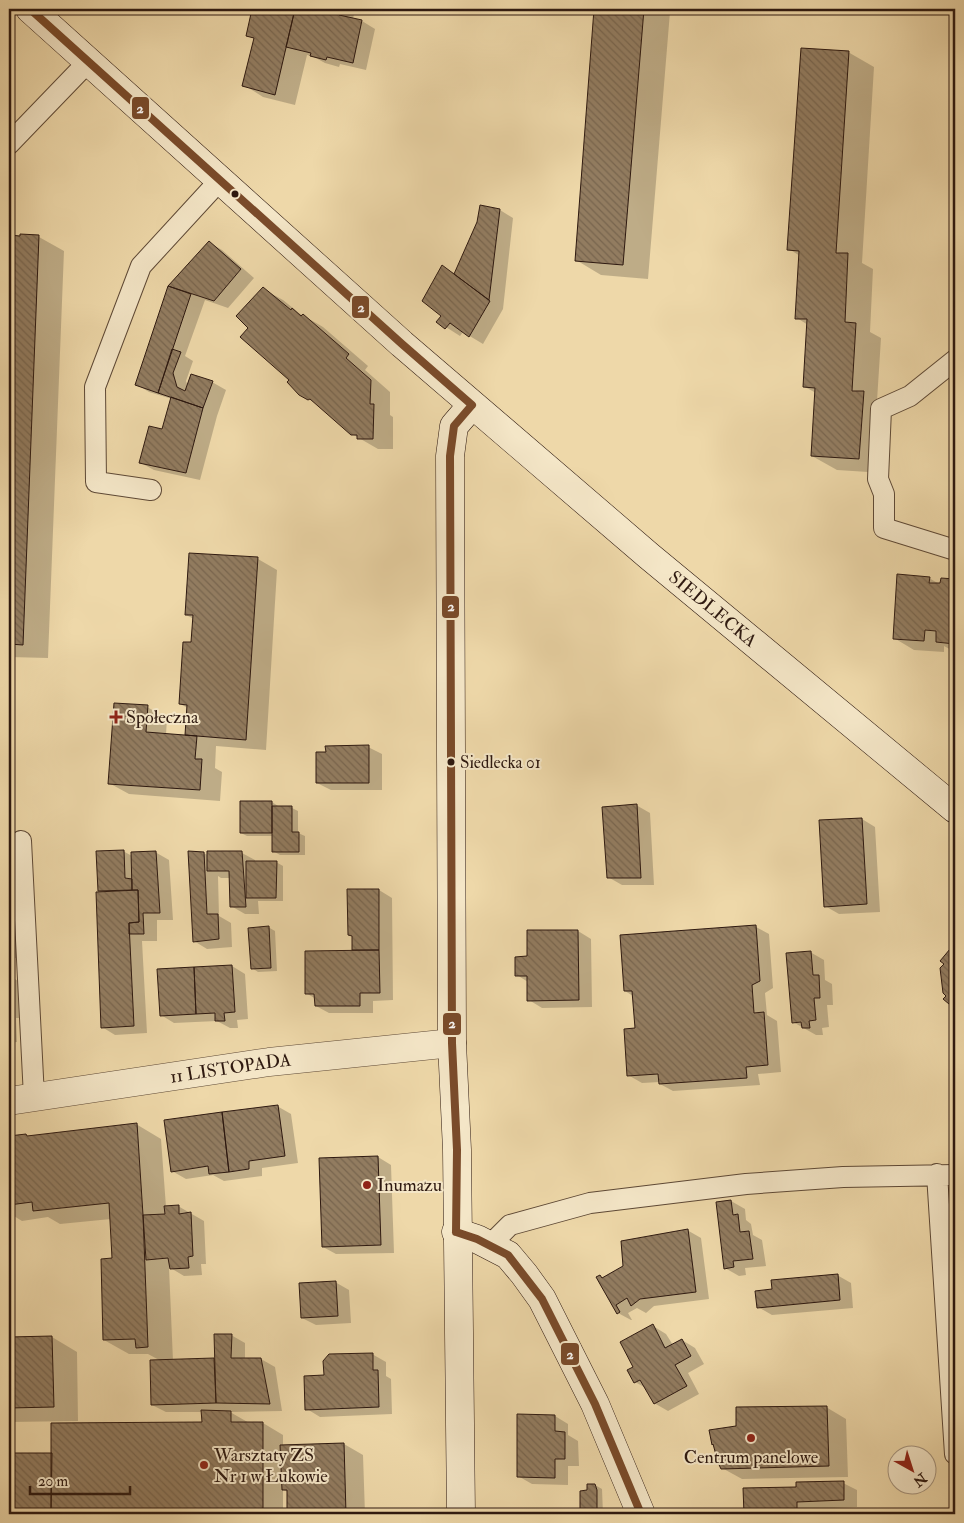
<svg xmlns="http://www.w3.org/2000/svg" width="964" height="1523" viewBox="0 0 964 1523" font-family="'IM FELL Double Pica',serif">
	<defs>
		<pattern id="building-back-hatch" width="6" height="6" patternUnits="userSpaceOnUse" patternTransform="scale(1.25)"><rect width="6" height="6" fill="#927c60"/><path d="M-1 5l2 2M0 0l6 6M5-1l2 2" fill="none" stroke="#78654e"/></pattern>
	</defs>
	<rect width="100%" height="100%" fill="#eed8a9"/>
	<filter id="stains"><feTurbulence type="fractalNoise" baseFrequency=".004" numOctaves="4"/><feColorMatrix values="0 0 0 0 .2 0 0 0 0 .09 0 0 0 0 .02 0 0 0 .5 -.17"/></filter>
	<radialGradient id="worn" r=".72"><stop offset=".6" stop-color="#630" stop-opacity="0"/><stop offset="1" stop-color="#630" stop-opacity=".3"/></radialGradient>
	<path fill="#0003" d="M253,9h65v2h3l1,-2h33l-2,10 9,2 13,8 -9,41 -26,-6 -1,3 -14,-4 -11,-6 -7,-2 -12,50 -32,-8 -19,-12 11,-46 -8,-4z
		M596,9h69l5,3 -22,267 -47,-4 -25,-15z
		M848,52l26,15 -12,196 11,6 -3,63 11,6 -4,63 7,72 -47,-3 -25,-14 4,-63 -11,-6 3,-62 -11,-7 3,-62 -11,-7z
		M481,207l19,3 13,8 -10,91 -20,35 -20,-12 -3,4 -22,-14 5,-7v-48l13,7 23,-51z
		M9,236l30,1 25,14 -16,407 -39,-1z
		M209,242l13,8 32,28 -26,30 -23,-8 -20,56 8,5 -7,20 2,6 24,-5 14,8 -9,26 -17,64 -46,-10 -13,-7 22,-32 9,-32 -23,-7 -13,-8 33,-98z
		M263,289l20,11 16,13 24,14 45,39 -3,4 25,22v23l3,2v32h-15l-26,-15 -32,-28 -20,-12 -50,-66z
		M258,559l19,11 -11,180 -50,-4 -1,22 7,4 -2,29 -91,-7 -20,-11 38,-76 20,11 -1,17 20,1 2,-28 -8,-4 12,-60 2,-25 -8,-4z
		M929,578l12,7 1,-6 13,1v72l-11,-6v6l-30,-2 -20,-12z
		M9,734l2,1 1,37 -3,1z
		M368,747l14,7v36h-51l-14,-7z
		M9,782v12l3,2 2,39 -4,-1 1,24 3,2 1,37h-3l1,22 3,2 1,37h-3l1,21 3,2 1,37h-3l1,24 -8,1z
		M272,802l6,4 14,2 6,3v22l7,3v19h-25l-7,-4v-15h-26l-6,-3z
		M636,805l14,8 4,72h-32l-14,-8z
		M862,819l13,8 5,85 -41,2 -14,-8z
		M123,851l9,5 23,-4 14,8 4,60h-16v21h-15l5,92 -32,2 -13,-8v-134l-3,-2z
		M203,853l5,2 34,-2 13,7v2h21l7,4v35h-25l1,13h-14l-14,-8 -1,-28h-9l-3,-2 1,40 12,7 1,24 -25,2 -13,-8z
		M379,890l13,8 1,102 -20,1v12h-44l-13,-7v-7l-10,-6 47,-41v-15z
		M268,927l7,4 2,40 -19,1 -6,-4z
		M756,927l13,7 4,54 -8,5 2,22 10,6 4,51 -23,2 2,11 -87,6 -13,-7v-2l-18,1 -14,-8 8,-46 -3,-33 -8,-5z
		M578,931l13,8 1,68 -50,1 -13,-8 -1,-18 -11,-7 11,-17z
		M955,945v63l-10,-9 3,-3 -3,-32 -3,-3z
		M810,952l14,8 1,20 7,4 1,21h-6l2,22 -7,1 1,7h-7l-23,-13z
		M232,966l13,8 3,45 -11,1 1,8h-8l-13,-7 -43,2 -13,-8z
		M277,1106l14,8 7,49 -36,5v8l-38,5 -11,-6 -27,4 -14,-8z
		M136,1124l25,15 5,68 12,-1 26,15 2,43h-5l1,11 -18,1 -15,-9 4,94 42,-2 16,-24 14,8v16h16l14,8 7,44 -52,1 21,12 12,-1 20,12v11l61,-2 19,11 2,59h-77v-22l-5,-2v24h-274v-60l44,1 150,-32v-11h-37l-14,-7 9,-44 -13,-7h-19l-25,-14 9,-80 -2,-41 -51,5 -12,-7 -26,4 -13,-8v-76l17,-2 3,2z
		M378,1157l13,8 3,88 -58,1 -13,-7z
		M731,1201l14,8 1,11 5,4 2,11 9,5 4,26 -21,2 1,7 -7,1 -14,-8 -8,-65z
		M687,1230l14,8 8,61 -55,7 -8,7 -9,-5 -9,5 4,7h-1l-13,-7 -18,-37 4,3z
		M837,1275l14,8 2,25 -81,7 -14,-8 15,-17z
		M335,1282l14,8 2,33 -35,2 -14,-7z
		M653,1326l13,8 7,11 9,-5 13,8 9,16 -16,9 11,21 -31,17 -14,-8 -8,-15 -11,-6v-15z
		M52,1337l25,15 1,69 -69,1v-84z
		M372,1354l14,8v14l5,3 1,35 -72,3 -13,-8 18,-33z
		M826,1407l20,12 2,58 -106,2 -20,-11 16,-40z
		M555,1416l13,8v11l10,6 1,25h-11v19l-36,-1 -14,-8z
		M843,1483l14,7v17l-47,2v5h-65l-1,-24 53,-2z
		M595,1485l7,4 1,25h-21l-1,-22 7,-1z"/>
	<path fill="url(#building-back-hatch)" stroke="#2e1910" d="M252,9h43l-20,86 -33,-9 12,-48 -8,-2z
		M295,9h45l-1,6 23,5 -9,43 -26,-6 -1,3 -16,-4 1,-3 -25,-6z
		M594,9h50l-21,256 -48,-4z
		M801,48l48,3 -13,202h12l-3,69 11,1 -4,68h12l-5,68 -48,-3 4,-68 -12,-1 4,-68h-12l4,-68 -12,-1z
		M480,205l20,4 -11,91 -35,-26 23,-52z
		M20,234l19,1 -16,410 -14,-1v-409l11,1z
		M209,241l32,28 -27,32 -46,-15z
		M442,265l48,36 -21,36 -19,-14 -5,6 -9,-7 5,-6 -19,-15z
		M168,286l23,8 -33,99 -23,-8z
		M263,287l28,23 1,-2 9,8 2,-2 46,40 -3,4 25,22 -1,24h4l-1,35h-16v-4h-6l-41,-36 -2,1 -9,-5 -12,-13 2,-2 -49,-43 8,-9 -12,-12z
		M172,349l9,3 -8,21 4,14 8,4 6,-17 22,7 -10,27 -45,-15z
		M171,397l32,11 -17,65 -47,-10 10,-37 13,3z
		M189,553l69,4 -12,183 -61,-5 2,-30 -8,-1 4,-62h8l2,-27h-8z
		M897,574l33,3 -1,6h11l1,-5 14,1v65l-19,-2v-11l-11,-1 -1,11 -31,-2z
		M114,703l34,2 -2,27 51,4 -2,23h7l-2,31 -92,-6z
		M369,745v38h-53v-31h10l-1,-6z
		M240,801h32v32h-32z
		M637,804l4,74h-34l-5,-71z
		M272,806h20v26h7v20h-27z
		M862,818l5,86 -43,3 -5,-87z
		M124,850l1,28 7,1v11l-34,1 -2,-40z
		M156,851l4,62h-17l1,21h-15v-11l10,-1 -1,-32h-6l-1,-38z
		M188,851l16,1 3,62h11l1,25 -26,3z
		M207,851h35l4,56h-16l-1,-36h-22z
		M246,861h31l-1,37h-30z
		M347,889h32v61h-27v-14l-4,-1z
		M138,890l1,32 -10,1 5,103 -33,2 -5,-136z
		M756,925l4,56 -8,4 2,28 10,-1 4,53 -22,2 1,11 -88,6 -1,-10 -31,2 -3,-47 11,-1 -3,-37h-8l-4,-56z
		M269,926l2,42 -20,1 -3,-41z
		M527,930h51l1,70 -52,1v-25h-12v-19l12,-1z
		M955,943v66l-12,-10 3,-3 -3,-3 -3,-25 4,-4 -4,-3z
		M379,950l1,43h-20v13h-45l-1,-12h-9v-43z
		M811,951l2,24h6l1,23h-6l2,22 -7,1 1,7h-8l-1,-6 -9,1 -6,-70z
		M232,965l3,47 -11,1 1,8h-10v-8l-19,1 -2,-47z
		M194,967l2,47 -36,2 -3,-47z
		M278,1105l7,51 -36,5v8l-20,3 -7,-60z
		M222,1112l7,60 -20,2 -1,-8 -37,6 -7,-52z
		M137,1123l6,92 5,132 -12,1 -1,-9 -32,1 -2,-81 11,-1 -3,-55 -76,8 -1,-9 -23,3v-69l17,-2 1,2z
		M378,1156l3,89 -59,2 -3,-89z
		M731,1200l2,15 5,-1 2,18 9,-1 4,28 -20,2 1,6 -10,2 -8,-67z
		M179,1205v9l12,-2 2,44 -5,1 1,11 -19,1 -2,-11 -22,2 -3,-45 22,-1 -1,-8z
		M688,1229l8,63 -56,7 -9,7 -4,-8 -11,7 4,7 -3,2 -21,-37 4,-2 2,3 21,-12 -2,-25z
		M838,1274l2,26 -83,8 -2,-17 17,-2 -1,-9z
		M336,1281l2,35 -37,2 -2,-35z
		M653,1324l12,24 17,-9 9,17 -16,9 12,21 -33,18 -14,-24 -6,3 -7,-13 6,-3 -13,-25z
		M214,1334h18l-1,24h30l9,46 -54,-1z
		M52,1336l2,71 -45,1v-71z
		M373,1353v17h5l1,37 -74,3 -1,-34 20,-1 -1,-14 6,-7z
		M214,1358l2,45 -65,2 -1,-45z
		M827,1406l2,60 -108,3 -6,-13 1,-1 -3,-11 -1,1 -3,-15 27,-4v-19z
		M201,1410l30,1v11h32v92h-212v-91l151,-1z
		M517,1414l38,1v16l10,1v27h-10v19l-38,-1z
		M344,1443l2,71h-59v-24h-5l-2,-45z
		M9,1453h43l-1,61h-42z
		M844,1481v19l-47,2v12h-53l-1,-26 53,-1v-5z
		M587,1484h8l2,6v24h-17v-23l7,-1z"/>
	<g fill="none" stroke-linecap="round" stroke-linejoin="round">
		<defs>
			<path id="lane" d="M9,144l79,-82
				M955,360l-45,36 -29,13 -3,70 6,15v34l71,22
				M151,490l-55,-8 -1,-95 46,-121 79,-86
				M21,841l13,256
				M937,1174l18,280
				M490,1245l20,-20 80,-22 156,-19 97,-7 112,-2"/>
			<g id="street">
				<path id="s1" d="M9,1101l260,-39 183,-19"/>
			</g>
			<g id="secondary">
				<path id="s2" d="M30,9l372,335 247,212 306,253"/>
				<path d="M456,1232l21,7 31,16 16,19 18,25 53,105 46,110"/>
				<path d="M461,1514l-4,-364 -5,-107 -2,-587 4,-30 18,-21"/>
			</g>
		</defs>
		<use href="#lane" stroke="#5e4936" stroke-width="22"/>
		<use href="#street" stroke="#5e4936" stroke-width="29"/>
		<use href="#secondary" stroke="#2e1910" stroke-width="29"/>
		<use href="#lane" stroke="#f4e6c7" stroke-width="20"/>
		<use href="#street" stroke="#f4e6c7" stroke-width="28"/>
		<use href="#secondary" stroke="#f4e6c7" stroke-width="28"/>
		<defs>
			<path id="bus-1" d="M30,9l372,335 70,61
				M456,1232l1,-82 -5,-107 -2,-587 4,-30 18,-21
				M456,1232l21,7 31,16 34,44 53,105 46,110"/>
		</defs>
		<use href="#bus-1" stroke="#f4e6c7" stroke-width="11"/>
		<use href="#bus-1" stroke="#7a4b2a" stroke-width="8"/>
	</g>
	<g fill="#2e1910" stroke="#f4e6c7" stroke-width="2">
		<circle cx="235" cy="194" r="4.5"/>
		<circle cx="451" cy="762" r="4.5"/>
	</g>
	<g fill="#8f2418" stroke="#f4e6c7" stroke-width="2">
		<path d="M113.5 709.5h5v5h5v5h-5v5h-5v-5h-5v-5h5z"/>
		<circle cx="367" cy="1185" r="5"/>
		<circle cx="751" cy="1438" r="5"/>
		<circle cx="204" cy="1465" r="5"/>
	</g>
	<g text-anchor="middle" dominant-baseline="central" stroke-width="4" stroke-linejoin="round" paint-order="stroke">
		<g font-size="17" fill="#2e1910" stroke="#f4e6c7" text-anchor="start">
			<text x="460" y="762">Siedlecka 01</text>
		</g>
		<g font-size="18" fill="#2e1910" stroke="#f4e6c7">
			<text stroke="none"><textPath href="#s2" startOffset="909">SIEDLECKA</textPath></text>
			<text stroke="none"><textPath href="#s1" startOffset="224">11 LISTOPADA</textPath></text>
		</g>
		<g font-size="18" fill="#2e1910" stroke="#f4e6c7" text-anchor="start">
			<text x="126" y="717">Społeczna</text>
			<text x="377" y="1185">Inumazu</text>
			<text x="214" y="1455">Warsztaty ZS<tspan x="214" dy="21">Nr 1 w Łukowie</tspan></text>
			<text x="751" y="1457" text-anchor="middle">Centrum panelowe</text>
		</g>
	</g>
	<g stroke="#f4e6c7" stroke-width="2">
		<rect x="131" y="96" width="19" height="24" rx="5" fill="#7a4b2a"/>
		<rect x="351" y="295" width="19" height="24" rx="5" fill="#7a4b2a"/>
		<rect x="441" y="595" width="19" height="24" rx="5" fill="#7a4b2a"/>
		<rect x="442" y="1012" width="20" height="24" rx="5" fill="#7a4b2a"/>
		<rect x="560" y="1342" width="20" height="24" rx="5" fill="#7a4b2a"/>
	</g>
	<g font-size="14" text-anchor="middle" font-weight="bold" fill="#fff">
		<text x="140" y="113">2</text>
		<text x="361" y="312">2</text>
		<text x="451" y="611">2</text>
		<text x="452" y="1028">2</text>
		<text x="570" y="1359">2</text>
	</g>
	<rect width="964" height="1523" fill="none" stroke="#eed8a9" stroke-width="30"/>
	<rect x="10" y="10" width="944" height="1503" fill="none" stroke="#2e1910" stroke-width="2.5"/>
	<rect x="15" y="15" width="934" height="1493" fill="none" stroke="#2e1910"/>
	<g transform="translate(912 1470) rotate(141)"><circle r="24" fill="#f4e6c7" stroke="#a5947e"/>
	<path d="M0-4L9 19L0 12L-9 19Z" fill="#8f2418"/>
	<text y="-8" font-size="14" font-weight="bold" text-anchor="middle" fill="#2e1910">N</text>
	</g>
	<path d="M30 1486v8h100v-8" fill="none" stroke="#2e1910" stroke-width="2.5"/>
	<text x="38" y="1486" font-size="15" fill="#2e1910" stroke="#f4e6c7" stroke-width="4" paint-order="stroke">20 m</text>
	<rect width="100%" height="100%" filter="url(#stains)"/>
	<rect width="100%" height="100%" fill="url(#worn)"/>
</svg>
